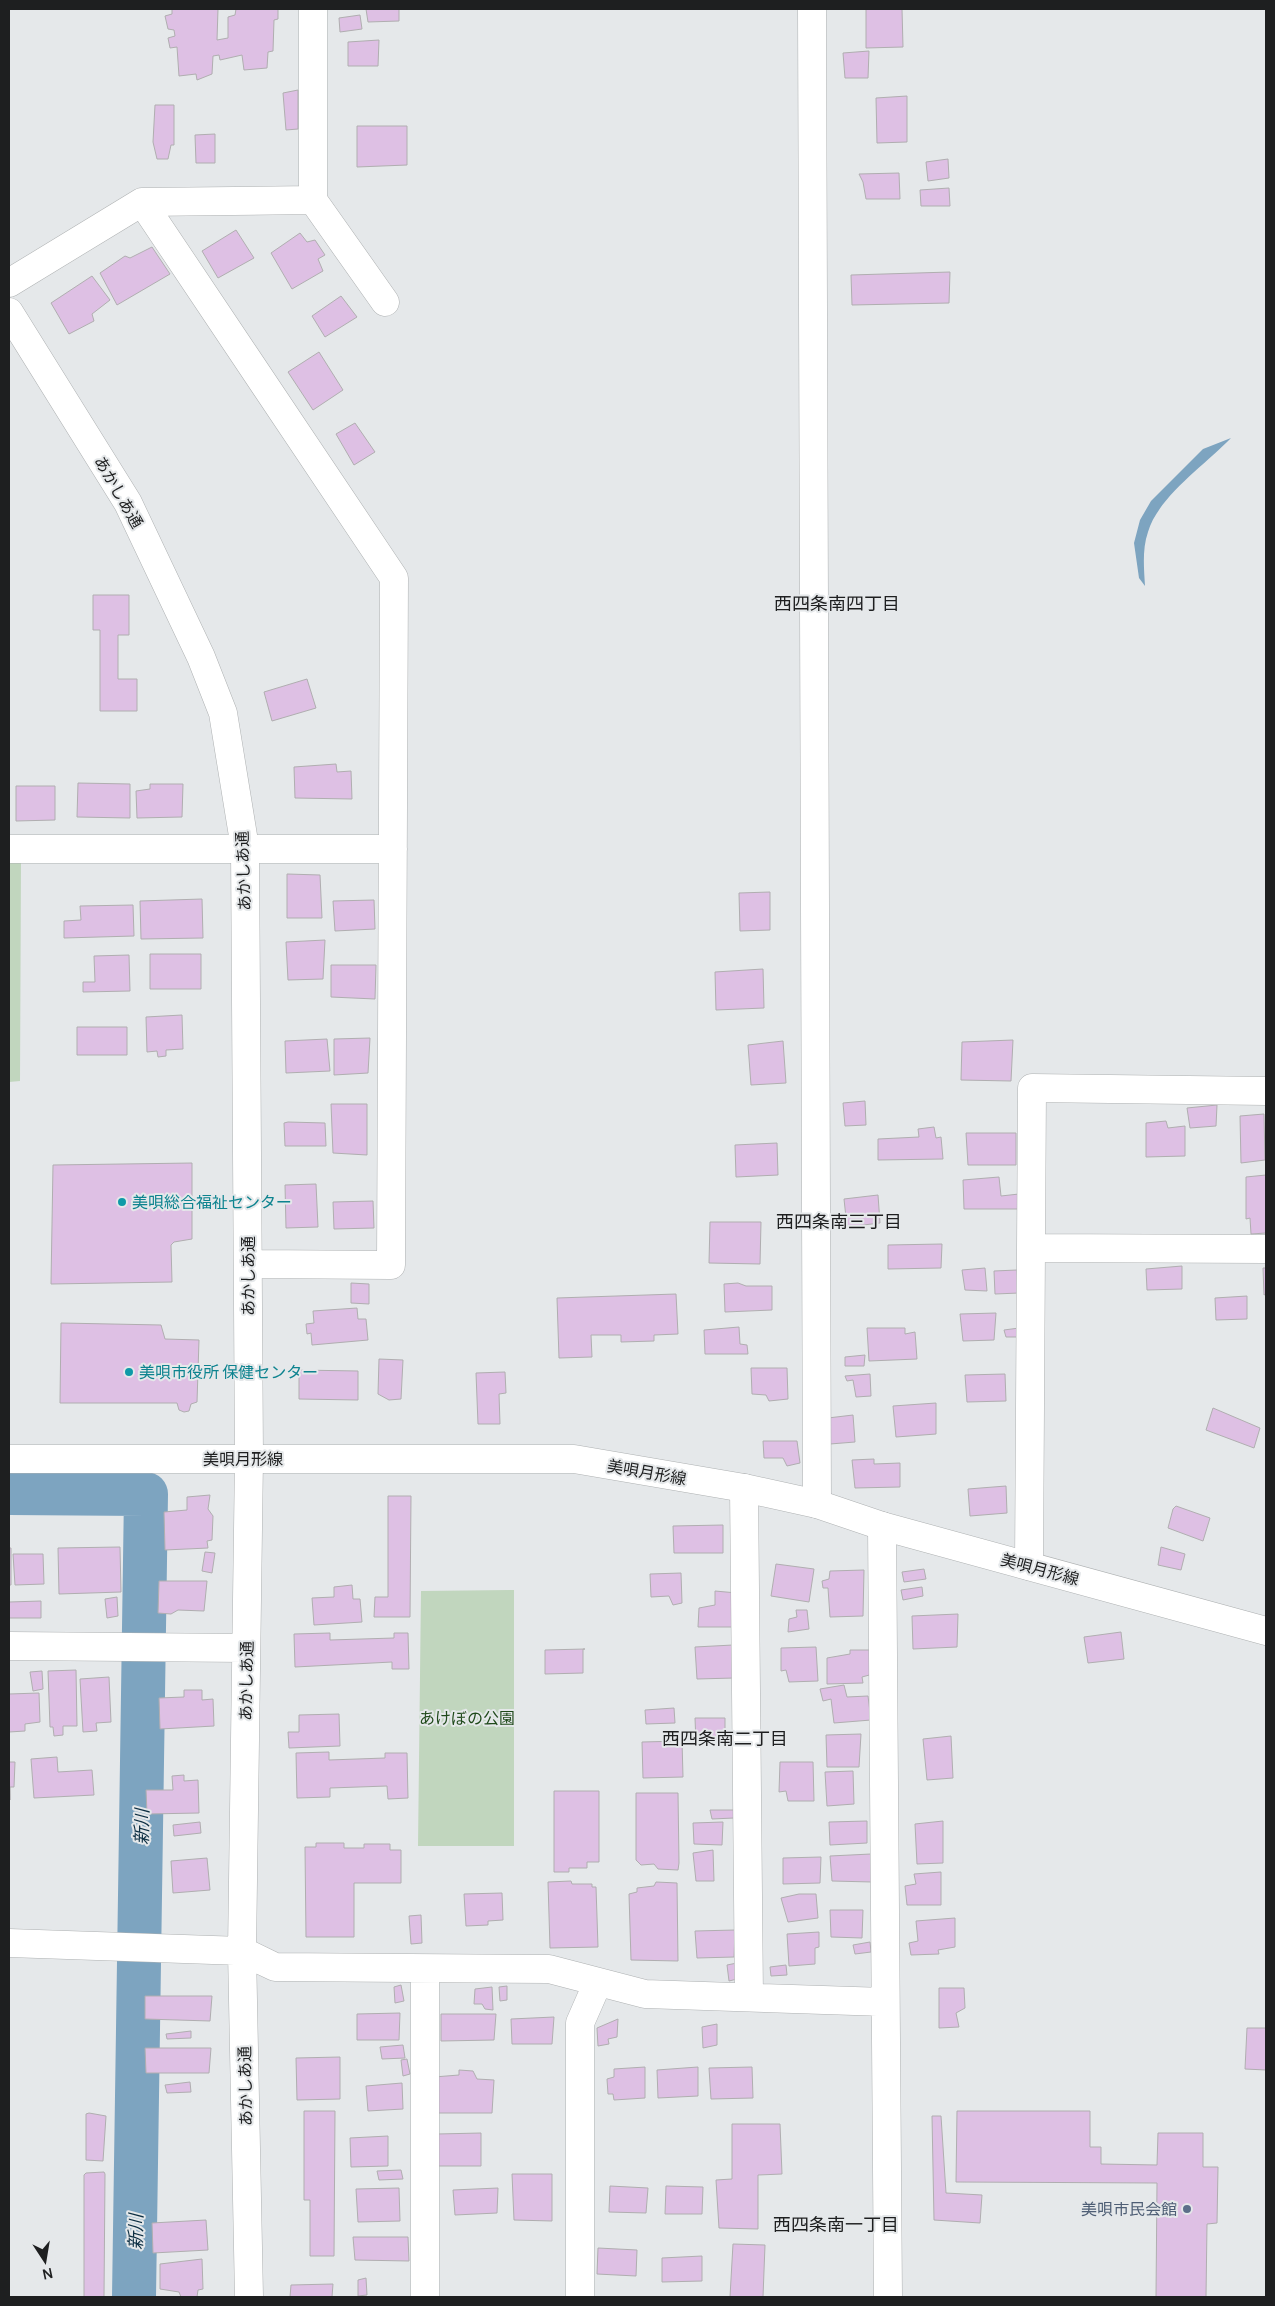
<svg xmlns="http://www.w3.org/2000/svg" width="1275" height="2306" viewBox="0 0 1275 2306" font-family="Manrope,'Noto Sans JP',sans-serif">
	<rect width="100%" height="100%" fill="#e5e8ea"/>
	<path fill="#c1d6be" d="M9,863h12l-1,218 -11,1z
		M514,1590v256h-96l3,-255z"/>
	<path fill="#7da4c0" d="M1231,438c-26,27 -73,59 -83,94 -6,17 -4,37 -3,54l-6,-8 -5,-35 6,-23 11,-19 52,-52z"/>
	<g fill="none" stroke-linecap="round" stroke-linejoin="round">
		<path stroke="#7da4c0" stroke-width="44" d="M9,1493l137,1 -12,803"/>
	</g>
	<path fill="#dec0e4" stroke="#b0aeb0" d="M172,9h46l-1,31 11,-2v-21l7,-2 1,-6h42v10l-4,1 -1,31 -5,1 -1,16 -23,2 -2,-15 -22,5 -1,-5 -6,1 -1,18 -15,6 -1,-6 -17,2 -2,-29 -7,1 -2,-10 7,-2 -1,-6 -6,-1 -3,-13 7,-2z
		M366,9h33v12l-31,1z
		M866,9h36l1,38 -37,1z
		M360,15l2,14 -22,3 -1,-14z
		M379,40l-1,26h-30v-24z
		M869,51l-1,27h-23l-2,-25z
		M298,90v39l-12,1 -3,-37z
		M907,96v46l-30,1 -1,-45z
		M155,105h19v40h-3l-3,14h-11l-4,-17z
		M357,126h50v39l-50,2z
		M215,134v29h-19l-1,-28z
		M948,159l1,19 -21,3 -2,-19z
		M899,173l1,26h-34l-3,-17 -4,-8z
		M949,188l1,18h-29l-1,-16z
		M236,230l18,28 -36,20 -16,-27z
		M300,233l7,9 8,-2 10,15 -7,4 5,12 -31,18 -21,-36z
		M152,247l18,27 -53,31 -17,-32 25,-17 5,2z
		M950,272l-1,31 -97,2 -1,-30z
		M92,276l18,24 -18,14 2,7 -25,13 -18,-31z
		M341,296l16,21 -32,20 -13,-21z
		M319,352l24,38 -30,20 -25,-38z
		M355,423l20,29 -21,13 -18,-31z
		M93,595h36v40h-11v44h19v32h-37v-81h-7z
		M307,679l9,29 -44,13 -8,-29z
		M336,764l1,8 14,-1 1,28 -57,-1 -1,-31z
		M78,783l52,1v34l-53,-1z
		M150,784h33l-1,33 -45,1 -1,-27 14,-2z
		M16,786h39v34l-39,1z
		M287,874l33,1 2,43h-35z
		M770,892v38l-30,1 -1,-38z
		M202,899l1,39 -62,1 -1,-38z
		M374,900l1,29 -40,2 -2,-30z
		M133,905l1,31 -70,2v-17l17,-1 -1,-14z
		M325,940l-2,39 -35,1 -2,-38z
		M150,954h51v35h-51z
		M129,955l1,36 -47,1v-10h12l-1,-26z
		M331,965h45l-1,34 -44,-2z
		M763,969l1,39 -48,2 -1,-38z
		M182,1015l1,34 -17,1v6l-8,1 -1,-6 -10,1 -1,-35z
		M77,1027h50v28h-50z
		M370,1038l-2,35 -34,2v-36z
		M327,1039l3,32 -44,2 -1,-32z
		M1013,1040l-2,41 -50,-1 1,-38z
		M783,1041l3,42 -35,2 -3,-40z
		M865,1101l1,24 -21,1 -2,-23z
		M331,1104h36v51l-34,-2z
		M1217,1105l-1,21 -26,2 -3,-20z
		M1264,1114l1,46 -24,3 -1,-47z
		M1166,1121l2,7 17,-2v30l-39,1v-34z
		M288,1122l37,1 1,23h-41l-1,-23z
		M934,1127l2,11 5,-1 2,22 -65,1v-21l41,-2 -1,-8z
		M966,1133h50v32h-48z
		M777,1143l1,32 -42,2 -1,-32z
		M192,1163v76l-18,3 -3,3 1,37 -121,2 2,-119z
		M1266,1175v58l-15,1 -1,-16 -4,1v-42z
		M999,1177l2,19 18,-2v15h-55l-1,-29z
		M316,1184l2,43 -32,1 -1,-43z
		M878,1195l2,28 -33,4 -3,-28z
		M373,1201l1,27 -40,1 -1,-27z
		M710,1222h51l-1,42 -51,-1z
		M942,1244l-1,24 -53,1v-24z
		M1182,1266v23l-35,1 -1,-21z
		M985,1268l2,23 -22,-1 -3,-20z
		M1263,1268h3v26l-2,1z
		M1017,1270l2,23 -24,1 -1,-23z
		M351,1283l18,1v20l-18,-1z
		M738,1283l8,3h26v24l-47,2 -1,-28z
		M676,1294l2,40 -24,1v6l-33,1v-7h-30l1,22 -33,1 -2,-60z
		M1247,1296v23l-31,1 -1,-22z
		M357,1308l1,11h8l2,21 -56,5 -1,-12 -4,1 -1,-10 8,-1 -1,-12z
		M996,1313l-2,27 -31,1 -3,-27z
		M61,1323l100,2 4,14 34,1 -2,62 -6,2 -2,7 -5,1 -5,-2 -2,-7h-117z
		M739,1327l1,17 7,1 1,9h-43l-1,-24z
		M867,1328h38v6l10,-2 2,27 -48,2z
		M1019,1328v9h-13l-2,-7z
		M865,1355l-1,11h-19v-9z
		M379,1359l24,1 -2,39 -12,1 -11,-6z
		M751,1368h36l1,31 -19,2 -3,-6 -14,-1z
		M299,1370l59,1v29l-59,-1z
		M505,1372l1,21 -7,1 1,30h-22l-2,-51z
		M870,1374l1,22 -15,1 -3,-17 -6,1 -2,-5z
		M1005,1374l1,27 -39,1 -2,-27z
		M936,1403v31l-40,3 -3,-31z
		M1213,1408l47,20 -6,20 -48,-18z
		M853,1415l2,27 -25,2 -2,-26z
		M763,1441h34l3,22 -13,3 -4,-8h-19z
		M874,1459v5l26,-1v24l-45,1 -3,-28z
		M1006,1486l1,27 -37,3 -2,-27z
		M210,1495l-2,14 5,7 -1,24 -5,1 1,7 -43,2 -1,-38 23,-2v-13z
		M388,1496h23l-1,121h-36l1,-20h13z
		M1176,1506l34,12 -7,23 -35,-13 5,-19z
		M723,1525v28h-49l-1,-27z
		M120,1547l1,45 -62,2 -1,-46z
		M1161,1547l24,7 -4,16 -23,-5z
		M9,1548h2v37h-2z
		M205,1552l10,1 -3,20 -10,-2z
		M13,1554h30l1,30 -29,1z
		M776,1564l38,5 -5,33 -38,-6z
		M924,1569l2,10 -22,3 -2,-10z
		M864,1570l-1,46 -33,1 -2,-29h-5l-1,-7 7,-2 1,-8z
		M681,1573l1,30 -9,2 -4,-9 -18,1 -1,-23z
		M159,1581h48l-3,30 -26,-1 -7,4 -13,-1z
		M352,1585l1,14h7l2,23 -48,3 -2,-27 22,-1v-10z
		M922,1587l1,9 -20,4 -2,-10z
		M715,1591l22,2 -1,34h-38l1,-19 16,-3z
		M117,1597l1,19 -11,2 -2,-19z
		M41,1601v17h-32v-16z
		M796,1610h11l2,19 -21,3 1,-13 8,-2z
		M958,1614l-1,33 -44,2 -1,-33z
		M1121,1632l3,27 -36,4 -4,-26z
		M330,1633v7l64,-2v-5h14l1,36h-17v-7l-97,5 -1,-33z
		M733,1645l1,33 -37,1 -2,-32z
		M816,1647l2,34 -29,1 -3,-12 -5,1v-23z
		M583,1649v24l-38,1v-24l40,-1z
		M850,1650h23v24l-11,3 1,6 -36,1v-26l23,-4z
		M76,1670l1,56h-14v9l-9,1 -1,-9h-3l-2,-56z
		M42,1671l1,18 -10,2 -3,-19z
		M109,1677l2,45 -15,1 1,8 -14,1 -3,-53z
		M844,1685l3,12 21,-1 3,24 -37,3 -3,-24 -8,2 -3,-12z
		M184,1690h18v10l11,-1 1,27 -54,3 -1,-31 25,-1z
		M39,1693l1,29 -15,2v7l-16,1v-38z
		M674,1708l1,15 -29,1 -1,-14z
		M339,1714l1,32 -51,2 -1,-16h11v-17z
		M695,1718h30v25h-29z
		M861,1734l-2,33h-32l-1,-32z
		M951,1736l2,42 -26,2 -4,-41z
		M682,1741l1,36 -40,1 -1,-36z
		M329,1752v8l56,-2v-5h22l1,45 -20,1 -1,-13 -57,2v9l-33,1 -1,-45z
		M57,1757l1,15 34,-2 2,25 -60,3 -3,-39z
		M9,1762h6l-1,25h-4v13z
		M780,1762h33l1,39h-26l-2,-10 -7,1z
		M853,1771l1,33 -27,2 -2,-34z
		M184,1775v6l14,-1 1,33 -52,1 -1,-24h27l-1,-14z
		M554,1791h45v71h-12v6h-18v4h-15z
		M636,1793h42l1,70 -1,7 -20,-1 -4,-5 -13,1 -5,-5z
		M710,1810h24v8l-22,1z
		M867,1821v22l-37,2 -1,-23z
		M943,1821v42l-26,1 -2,-40z
		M200,1822l1,11 -27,3 -1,-11z
		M723,1822l-1,23 -28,-1 -1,-21z
		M316,1843h28v5h20v-4h26v6h11v33h-47v54h-48l-1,-90h11z
		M713,1850l1,31h-18l-3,-28z
		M871,1854l1,28 -40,-1 -2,-25z
		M821,1857l-1,26 -37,1v-26z
		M207,1858l3,32 -37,3 -2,-32z
		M941,1872v33h-34l-2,-19 11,-2 -2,-10z
		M571,1881l1,3h20v3h4l2,60 -48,1 -2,-66z
		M656,1882l21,1 1,78 -47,-1 -2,-66 8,-2v-4l17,-2z
		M502,1893l1,27 -15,1v4l-22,1 -2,-32z
		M799,1894h17l2,24 -30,4 -7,-24z
		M830,1910h33l-1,28 -31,-1z
		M421,1915l1,28 -11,1 -2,-28z
		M955,1918v29l-17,3 1,4 -28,1 -2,-12 9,-2 -2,-20z
		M735,1930l-1,27 -37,1 -2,-27z
		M819,1932v15l-4,1v16l-26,2 -2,-32z
		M870,1942l1,10 -16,2 -2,-9z
		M737,1963v16l-8,2 -2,-16z
		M786,1965l1,10 -16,1 -1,-9z
		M401,1985l3,16 -9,2 -1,-16z
		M507,1986v14l-7,1 -1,-14z
		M492,1987l1,23 -8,-1 -3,-5h-8l1,-15z
		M939,1988h25l1,20 -9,5 3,14 -20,1z
		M145,1996h67l-2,25 -65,-2z
		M400,2013l-1,27h-42v-26z
		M441,2014h55l-2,26 -53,1z
		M554,2017l-2,27h-40l-1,-25z
		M618,2019l-1,18 -9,2 1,5 -11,2 -1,-18z
		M717,2024v21l-14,3 -1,-21z
		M1247,2028h19v42l-21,-1z
		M191,2031v7l-24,1 -1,-5z
		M403,2045l2,13 -23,1 -2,-12z
		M145,2048h66l-2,25h-63z
		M340,2057v42l-43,1 -1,-42z
		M407,2059l3,15 -7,2 -2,-16z
		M645,2067v31l-31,2 -1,-6h-5l-1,-15 7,-2v-8z
		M698,2067v29l-40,2 -1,-28z
		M752,2067l1,31 -42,1 -2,-31z
		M459,2070l14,1 4,8 17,1 -2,33h-57l-1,-36 25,-2z
		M190,2082l1,10 -24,1 -2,-8z
		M402,2083l1,26 -35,2 -2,-25z
		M304,2111h31l-1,145h-24v-56h-6z
		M957,2111h133v36h11v17l56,1 1,-32h45v34h15l-1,56 -10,1 -1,73h-50l1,-114 -201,-1z
		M89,2113l17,3 -3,45 -17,-1v-46z
		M932,2116h9l5,77 36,2 -2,28 -46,-3z
		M732,2124h48l2,50 -24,1v54l-39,-1 -3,-48 16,-1z
		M481,2133v33h-43l-1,-32z
		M388,2136v30l-37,1 -1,-29z
		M401,2170l2,9 -24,1 -2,-9z
		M104,2172l1,2 -1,123h-20v-122l2,-2z
		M512,2174h40v47l-38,-1z
		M610,2186l38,2 -2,25 -37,-1z
		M666,2186l37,1 -1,27h-37z
		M399,2188l1,33 -42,1 -2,-33z
		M498,2188l-1,25 -42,2 -2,-25z
		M206,2220l2,30 -55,3 -1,-30z
		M353,2237h55l1,24 -54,-1z
		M733,2244l32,1 -2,52h-33z
		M598,2248l39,2 -1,26 -39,-2z
		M702,2256v25l-40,1v-24z
		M202,2259l1,30 -5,1 -1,7h-16l-2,-5 -19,-3v-25z
		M366,2278l1,17 -9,1v-16z
		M333,2284l-1,13h-42l1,-12z"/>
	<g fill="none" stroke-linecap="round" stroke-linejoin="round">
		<defs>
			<path id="minor" d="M313,9v191
				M812,9l5,1495
				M142,202l171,-2 72,102
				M9,283l133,-81 252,376 -3,687 -143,-1
				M9,312l119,191 73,154 22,56 22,135 4,611 -7,492 7,346
				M9,849h384
				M1031,1248l235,1
				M744,1488l5,509
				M882,1526l6,771
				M1029,1566l3,-478 234,3
				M9,1646l237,2
				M9,1943l233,8 33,16 274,2 96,25 240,8
				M425,2297v-327
				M580,2297v-274l18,-41"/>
			<path id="major" d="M9,1459h565l170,29 73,16 65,22 384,105"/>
		</defs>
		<use href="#minor" stroke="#aeb1b2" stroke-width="29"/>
		<use href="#major" stroke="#aeb1b2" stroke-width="29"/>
		<use href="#minor" stroke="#fff" stroke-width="28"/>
		<use href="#major" stroke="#fff" stroke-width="28"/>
	</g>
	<g fill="#0f9aa8" stroke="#e5e8ea" stroke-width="2">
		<circle cx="122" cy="1202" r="5"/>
		<circle cx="129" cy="1372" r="5"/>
	</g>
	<circle fill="#5c6f8a" stroke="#e5e8ea" stroke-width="2" cx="1187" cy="2209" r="5"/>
	<g text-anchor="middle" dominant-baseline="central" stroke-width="4" stroke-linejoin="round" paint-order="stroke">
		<g font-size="16" fill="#1e1f20" stroke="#e5e8ea">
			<text transform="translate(119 492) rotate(60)">あかしあ通</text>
			<text transform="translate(243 871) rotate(-92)">あかしあ通</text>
			<text transform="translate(248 1276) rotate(-90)">あかしあ通</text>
			<text x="243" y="1459">美唄月形線</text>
			<text transform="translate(647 1472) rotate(10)">美唄月形線</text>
			<text transform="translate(1040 1569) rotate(15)">美唄月形線</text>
			<text transform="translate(246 1681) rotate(-89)">あかしあ通</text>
			<text transform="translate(245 2086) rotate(-91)">あかしあ通</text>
		</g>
		<g font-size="16" fill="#0d838f" stroke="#e5e8ea" text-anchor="start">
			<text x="132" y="1202">美唄総合福祉センター</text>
			<text x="139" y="1372">美唄市役所 保健センター</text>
		</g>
		<g font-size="16" fill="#204a1b" stroke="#e5e8ea">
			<text x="467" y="1718">あけぼの公園</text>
		</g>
		<g font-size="16" fill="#4e5e75" stroke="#e5e8ea" text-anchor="end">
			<text x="1177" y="2209">美唄市民会館</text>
		</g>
		<g font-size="18" fill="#1e1f20" stroke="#e5e8ea">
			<text x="837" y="603">西四条南四丁目</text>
			<text x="839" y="1221">西四条南三丁目</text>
			<text x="725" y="1738">西四条南二丁目</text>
			<text x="836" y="2224">西四条南一丁目</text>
		</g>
		<g font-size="18" font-style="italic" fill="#0c2e42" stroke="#e5e8ea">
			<text transform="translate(141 1827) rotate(-89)">新川</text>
			<text transform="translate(135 2232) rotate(-89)">新川</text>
		</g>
	</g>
	<rect width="1275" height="2306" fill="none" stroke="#1e1f20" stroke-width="20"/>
	<g transform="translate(45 2261) rotate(168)" stroke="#e5e8ea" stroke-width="4" paint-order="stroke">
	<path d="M0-4L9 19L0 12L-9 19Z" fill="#1e1f20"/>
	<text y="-8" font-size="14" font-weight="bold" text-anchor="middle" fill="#1e1f20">N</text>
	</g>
</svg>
